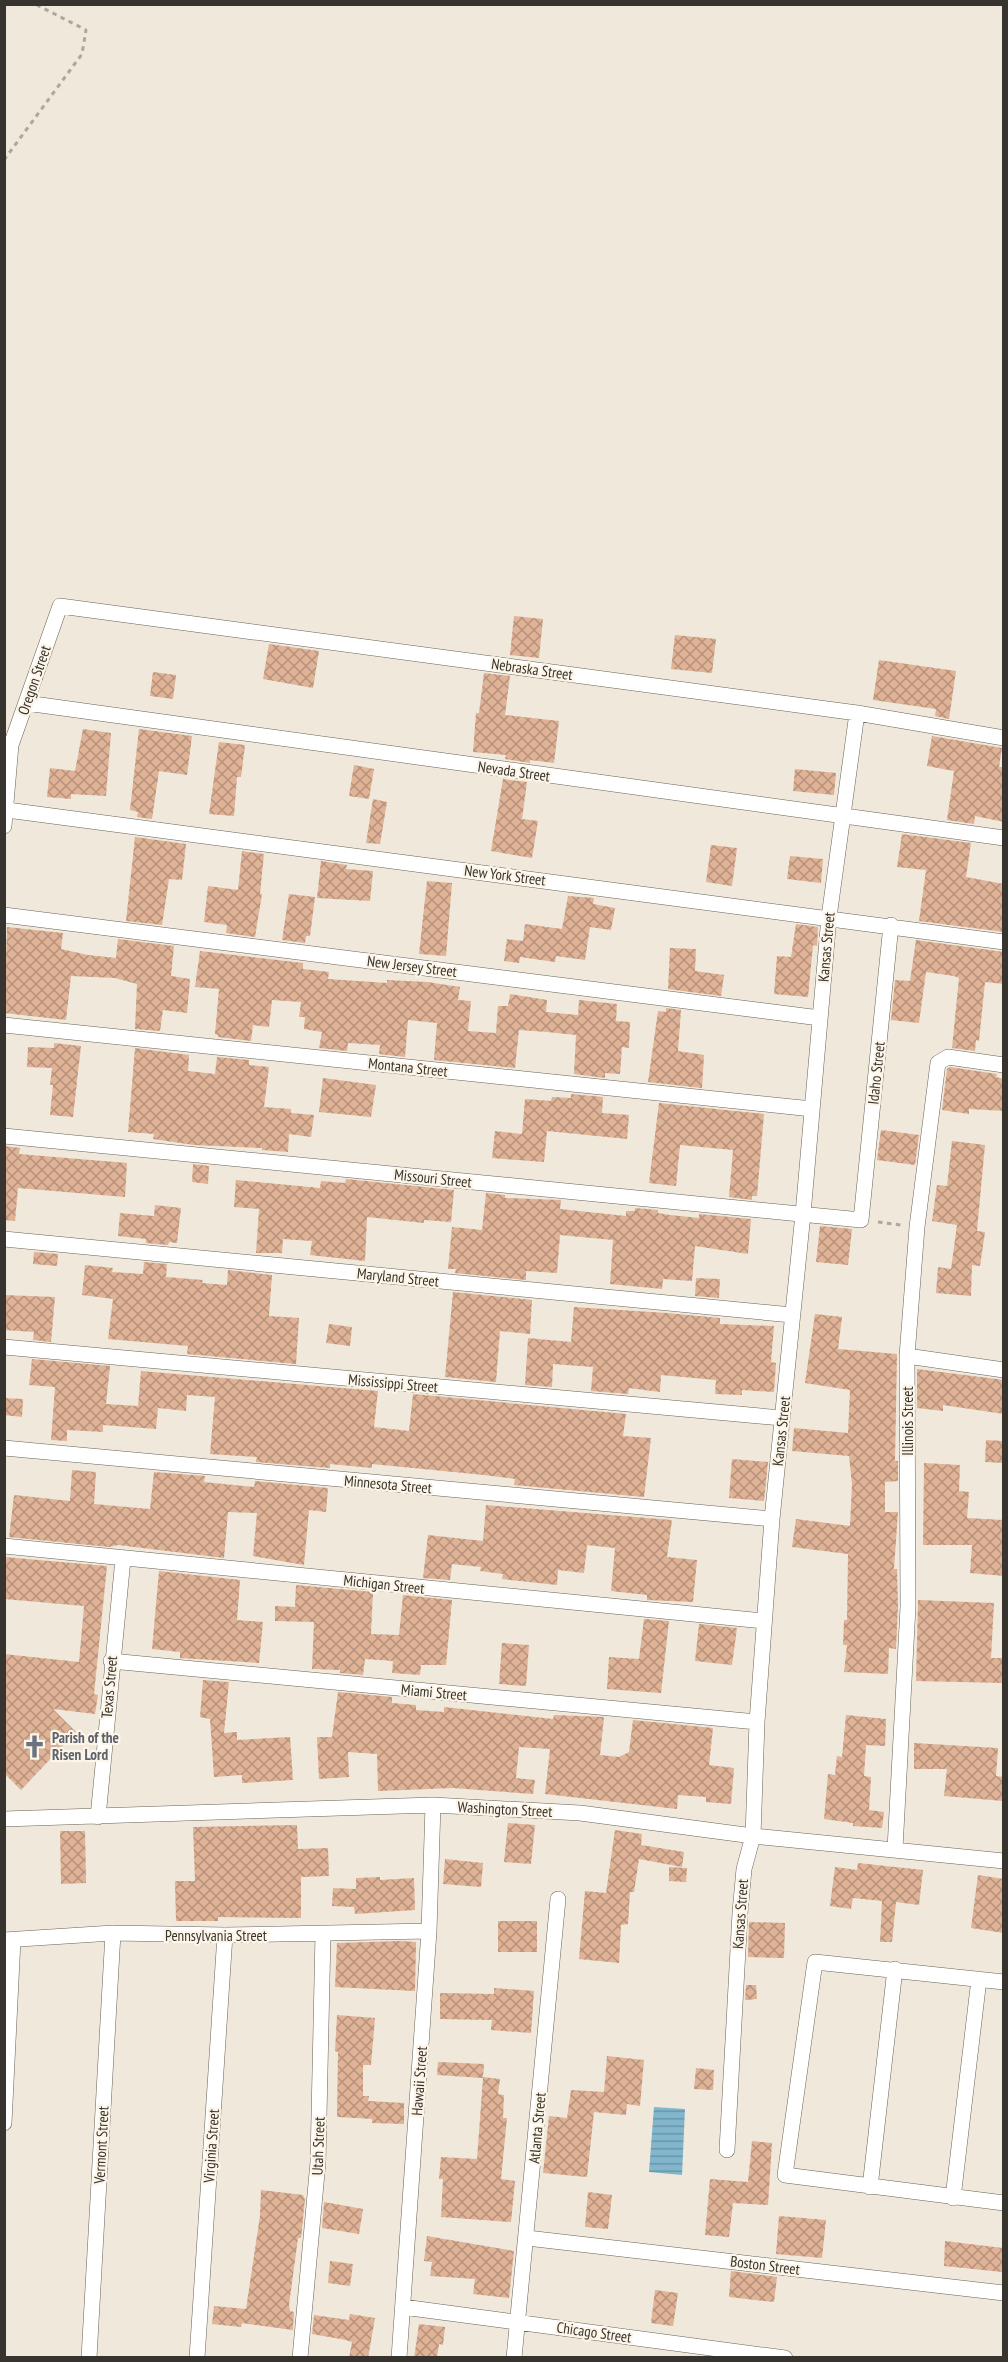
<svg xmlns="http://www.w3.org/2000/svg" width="1008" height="2362" viewBox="0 0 1008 2362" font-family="'PT Sans Narrow',sans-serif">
	<defs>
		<pattern id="water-rules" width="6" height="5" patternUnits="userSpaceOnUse" patternTransform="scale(1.5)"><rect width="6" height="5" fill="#81b6cd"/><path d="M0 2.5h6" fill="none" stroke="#6a95a7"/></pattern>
		<pattern id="building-cross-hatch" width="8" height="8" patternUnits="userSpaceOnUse" patternTransform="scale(1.5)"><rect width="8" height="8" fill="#e0b397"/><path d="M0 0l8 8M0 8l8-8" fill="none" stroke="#b6927c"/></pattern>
	</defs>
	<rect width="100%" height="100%" fill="#f0e8da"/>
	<path fill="url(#water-rules)" d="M654,2107l31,2 -3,66 -33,-3z"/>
	<path fill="url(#building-cross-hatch)" d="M514,616l29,3 -4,39 -29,-3z
		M675,635l41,4 -4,34 -41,-4z
		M269,644l50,7 -6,37 -50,-9z
		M879,660l77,11 -7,48 -14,-3 1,-7 -63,-9z
		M153,672l23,3 -3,24 -23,-3z
		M484,673l26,3 -5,39 54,6 -5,42 -24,-3v3l-25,-4 1,-4 -33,-3 3,-39h3z
		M83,729l28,4 -5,63 -35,-2v5l-24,-2 3,-29 25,3z
		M139,729l53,7 -5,39 -28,-4 -7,48 -15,-2 1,-5 -8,-2z
		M932,736l70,12 -3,19h5v55l-29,-6 -1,8 -27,-4 7,-49 -27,-5z
		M219,742l26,3 -4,32h-4l-3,39 -25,-2z
		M354,765l20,4 -5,30 -20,-3z
		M795,769l41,4 -2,22 -41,-4z
		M503,779l24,3 -5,37 16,2 -6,37 -41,-7z
		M373,799l14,3 -7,42 -14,-1z
		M902,834l69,9 -5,34 38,7v48l-85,-11 7,-51 -29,-3z
		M135,837l51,7 -4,36 -13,-1 -7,46 -36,-4z
		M711,845l26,3 -5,38 -26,-4z
		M242,851l22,3 -4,40h2l-7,43 -29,-4 1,-8 -23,-3 4,-36 30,4z
		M790,856l33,3 -2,24 -34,-4z
		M321,861l26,4 -1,4 27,2 -3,30 -53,-3z
		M427,881l25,2 -6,73 -27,-2z
		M289,894l26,3 -5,39h-4l-1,7 -23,-3z
		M568,896l26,2 -1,6 22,4 -4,22 -21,-3 -5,33 -29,-4 -1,6 -35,-5 -1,6 -15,-2 3,-22 16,2 2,-17 37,5z
		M796,924l22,3 -1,19 -4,-1 -5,52 -34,-3 3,-38 14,1z
		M7,927l56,6 -2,16 27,6 28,3 2,-19 56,7 -3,30 19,3 -3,34 -24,-3 -3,21 -25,-2 2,-45 -22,-6 -44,-2 -5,44 -62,-7z
		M916,940l88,12v32l-19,-2 -6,59 -3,-1 -1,11 -23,-3 7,-70 -5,-2 -28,-4 -7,51 -28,-3 4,-40 15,1z
		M670,948l26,1 -1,22 29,4 -3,21 -53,-7z
		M200,951l103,12v6l26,3 -1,7 59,4v-3l40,2 33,5 -2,13 13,1 -3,30 28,2 2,-27h10l2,-12 37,6 -1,12 32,3 1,-15 38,4 -1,17 14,1 -1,26 -7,-1 -2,27 -15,-1v5l-31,-4 2,-39 -29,-3 -28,-2 -4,38 -81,-8 3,-37 -29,-3 -3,37 -26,-3 1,-9 -32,-2 -1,8 -28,-3 3,-16 -18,-3 1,-12h-6l2,-15 -29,-2 -3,27 -16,-2 -2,16 -33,-4v-2l-3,-1 4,-45 -24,-2z
		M666,1008l15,2 -3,41 26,4 -2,33 -54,-6 10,-71 8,1z
		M54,1043l27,3 -8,71 -23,-2 3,-30h-3l2,-17 -25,-1 1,-20 26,1z
		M135,1048l54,7 -1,16 27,3 2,-17 32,3v5l20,2 -5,40 27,2v4l23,2 -3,22 -22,-3 -1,18 -26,-2v-2l-68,-3 -41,-6 1,-5 -26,-2z
		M950,1067l47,7 -1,3 8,2v32l-35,-2v5l-27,-4 5,-41z
		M323,1078l53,7 -5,32 -52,-5z
		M571,1094l32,3 -1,16 27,2 -2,24 -80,-8 -3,31 -52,-4 3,-27 27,3 3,-35 26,2 1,-4 19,1z
		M659,1103l105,11 -7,82h-5v4l-23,-3 4,-47 -53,-5 -4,41 -27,-3z
		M881,1130l38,5 -4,30 -38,-5z
		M952,1141l33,4 -8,86 8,1 -5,34 -8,-1 -1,31 -35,-3 2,-26 13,2 6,-44 -25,-4 5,-36 10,1z
		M4,1146l16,2 -1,6 108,9 -2,34 -107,-9 -3,33 -11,-1z
		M193,1164l16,2 -1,18 -16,-2z
		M346,1179l108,11 -3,32 -27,-2v3l-57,-6 -2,44 -55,-6 2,-14 -29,-2 -1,14h-26l3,-44 -25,-2 2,-27 84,8 1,-7 24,2z
		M486,1193l19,2v3l56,2 -1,9 66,7v-5h9v-3l23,2v3l12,2 29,3v-4l52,5 -3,35 -53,-8 -3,35 -29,-2 -1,10 -52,-5 3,-44 -53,-5 -3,38 -31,-2v9l-71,-7 1,-4h-8l4,-42 30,3z
		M155,1205l26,3 -4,35 -8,-1 -1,3 -22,-2v-4l-28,-3 2,-23 34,3z
		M820,1226l32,3 -4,36 -32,-3z
		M34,1252l24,2 -1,12 -24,-2z
		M144,1262l23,2 -1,13 37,3 -1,3 25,2 1,-15 44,5 -3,41 30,2 -3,46 -109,-10 1,-8 -80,-7 5,-40 -31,-4 3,-30 28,3 -1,4 31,2z
		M696,1278l24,1 -1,19 -24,-2z
		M453,1292l79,8 -2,34 -30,-3 -4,51 -51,-5z
		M4,1295l51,2 -4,45 -18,-2 1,-8 -30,-2z
		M574,1307l93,6 53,5v6l54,2 -3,36 5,1 -2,29 -32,-2v5l-27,-1 1,-14 -55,-5 -1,17 -31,-4 -1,6 -37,-3 2,-24 -40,-3 -1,23 -27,-2 3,-47 43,4z
		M815,1314l27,3 -4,32 59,5 -2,107h3v20l-13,1v30h13l-4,57h3l1,38 -2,42 -7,-1 -1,26 -44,-2 3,-27h-4l1,-25h3l1,-66 -56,-7 4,-28 54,7 2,-42 -3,-28 -57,-5 2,-23 54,5 2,-43 -45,-7z
		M329,1324l23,3 -2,19 -24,-3z
		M32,1359l78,7 -4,38 32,2 3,-35 237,20 -4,36 35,4 4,-37 213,20 -3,22 28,2 -7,59 -130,-12 1,-6 -31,-4 -112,-11v4l-42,-4v4l-74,-6 1,-5 -47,-3 5,-57 -28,-2 -1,16 -28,-3 -2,21 -53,-4v7l-36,-2v11l-16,-1 4,-53 -26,-2z
		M917,1369l87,11v34l-61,-9v6l-26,-3z
		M4,1398l19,1 -1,18 -18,-2z
		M986,1440l18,1v22l-19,-1z
		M732,1459l36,3 -4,39 -35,-3z
		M924,1463l36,2 -1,26 10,1 -2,26 37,2v56l-34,-3 2,-28h-49z
		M72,1470l24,2 -2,32 56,5 4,-37 51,4 -1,6 50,5 1,-6 73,7 -2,24 -17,-2 -5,55 -51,-9 4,-43 -29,-1 -4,46 -106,-13 -9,2 -100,-10 5,-42 56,6z
		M486,1505l186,15 -5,37 30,3 -4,42 -46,-2v-5l-36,-4 4,-43 -28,-3 -3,28 -26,-3 -1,15 -55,-6 1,-5 -23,-3 1,-4 -29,-3 -2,16 -27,-2 5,-43 55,6z
		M4,1557l103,9 -13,128 4,1 -3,19 -42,-5 23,23 -55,58 -17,-17v-119l75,8 5,-56 -80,-7z
		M159,1571l81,9 -3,40 26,2 -4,41 -79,-5v-6l-28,-3z
		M296,1585l77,7 -2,42 28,1 4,-40 49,5 -6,65h-25l-1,10 -28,-2 1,-12 -28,-2 -2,16 -23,-2v-3l-28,-1 2,-47 -39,-1v-15l20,1z
		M918,1600l76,3 -3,55h13v25l-88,-2z
		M644,1619l25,2 -8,72 -54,-4 2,-32 30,2z
		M699,1624l38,4 -5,37 -37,-4z
		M502,1643l27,2 -3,41 -27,-2z
		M203,1680l26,2 -5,51 13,-1v8l53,-3 3,43 -51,3v-8l-28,2 -4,-58 -10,-2z
		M338,1692l54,5v6l24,2v5l28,2v-5l109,12 1,-4 50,2 -4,38 19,2 10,-5 4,-32 80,8 -4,37 25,3 -3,36 -25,-2v-5l-28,-2 -1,14 -132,-15 5,-45 -31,-2 -3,31 19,2 -2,14 -80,-6 -75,3 -1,-37 -29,-2 1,25 -30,2 -2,-42h15z
		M846,1715l40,4 -1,27 -19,-1 -2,31 7,1 -2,33 15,2 -2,16 -29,-2v-3l-29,-4 4,-45 7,1 2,-19 5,1z
		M914,1743l84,5 -2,28 8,1 -1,24 -59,-5 3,-27h-33z
		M508,1823l27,2 -4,39 -27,-2z
		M297,1825l1,24 30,-1 1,28 -28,1v41l-83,-1v4h-42l-1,-40h20l-2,-54z
		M615,1830l27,4 -1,11 43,7 -2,15 -43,-8 -5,33h-4l-2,32 -7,1 -2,38 -40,-4 6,-68 21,2z
		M60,1831h25l1,52 -25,1z
		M445,1859l38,4 -2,24 -38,-3z
		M858,1863l65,7 -4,35 -23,-3 -4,40h-12l2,-41 -29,-3 -2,11 -21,-3 5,-39 22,3z
		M669,1867l18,1 -1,14 -17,-1z
		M978,1875l26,4v54l-33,-5z
		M380,1877v3l34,-2 1,32 -60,4 -1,-7 -22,-1 1,-18 23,1v-11z
		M498,1921h39v31h-39z
		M749,1922l36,1 -1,35 -36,-1z
		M400,1941l16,1 -1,49 -80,-4 2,-44z
		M746,1985h10l1,14 -12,1z
		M494,1988l40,3 -3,42 -40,-3 1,-10 -52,-1v-26l54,1z
		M337,2015l38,3 -4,47h-8v31h6l-1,5 36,2v21l-32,-1v-4l-35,-2 1,-65 -3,-1z
		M607,2056l37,4 -4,46 -13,-2 -1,11 -32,-3 -7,65 -44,-4 6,-57 18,2 4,-28 33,2z
		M438,2062l46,2 -1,13 17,2 -2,15 6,1 -1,23h4l-6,61 14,2 -4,41 -70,-5 2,-38h-4l2,-22 36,2 6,-81 -46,-3z
		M696,2068l18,2 -1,20 -19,-1z
		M752,2141l20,2 -4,62 -35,-2 -4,34 -24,-2 5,-56 38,3z
		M261,2190l42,5 2,4 -4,39h-3l-9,67 1,6 4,1 -1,18 -51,-7 -1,4 -29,-3 2,-18 32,3 14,-93z
		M588,2192l24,3 -4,34 -23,-2z
		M324,2202l39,7 -4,25 -37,-6z
		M779,2216l47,4 -4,38 -46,-4z
		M427,2236l87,15 -5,47 -36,-4 2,-15 -45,-3 2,-14 -8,-1z
		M945,2241l58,7 -1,24 -58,-6z
		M330,2261l23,3 -3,22 -22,-3z
		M731,2271l46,6 -3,25 -45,-5z
		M655,2290l23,3 -5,33 -22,-3z
		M350,2314l25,4 -7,40h-19l3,-16 -6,-2 -34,-6 2,-19 35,5z
		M419,2324l26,3 -2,18 -4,-1 -2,14h-23z"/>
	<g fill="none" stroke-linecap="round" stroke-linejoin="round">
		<defs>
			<path id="minor" d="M26,703l978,135
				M7,810l997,132
				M4,826l7,-81 49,-139 797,107 147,25
				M4,915l816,103
				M4,1025l808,84
				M4,1136l857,84 30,-295
				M4,1239l788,76
				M4,1347l778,71
				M907,1356l97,14
				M4,1448l768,71
				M4,1546l760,75
				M111,1661l646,61
				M98,1817l25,-258
				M4,1819l429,-14 147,8 173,23 251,25
				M895,1849l13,-242 -1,-251 10,-129 21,-164 10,-6 56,8
				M4,1940l109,-7 112,2 204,-4
				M1004,1982l-189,-20 -30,213 219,28
				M4,2123l9,-183
				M727,2150l13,-237 4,-44 9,-33 4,-114 15,-203 31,-305 26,-297 28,-204
				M870,2187l25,-218
				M953,2198l26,-219
				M527,2238l477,55
				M403,2307l382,51
				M89,2358l24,-425
				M197,2358l28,-423
				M300,2358l18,-196 5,-228
				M399,2358l30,-427 4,-126
				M514,2358l44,-459"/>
		</defs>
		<use href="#minor" stroke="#696257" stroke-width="16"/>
		<path stroke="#ada79c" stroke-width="3" stroke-dasharray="4.5 4.5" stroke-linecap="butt" d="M4,160l78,-106 4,-24 -51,-26
			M878,1222l23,3"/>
		<use href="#minor" stroke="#fff" stroke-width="15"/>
	</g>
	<defs>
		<symbol id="church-bare" viewBox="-9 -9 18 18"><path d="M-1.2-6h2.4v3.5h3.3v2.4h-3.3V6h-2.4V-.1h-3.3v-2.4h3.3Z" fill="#6b7280" stroke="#fdf5e7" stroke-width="2.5" paint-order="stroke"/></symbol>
	</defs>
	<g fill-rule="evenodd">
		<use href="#church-bare" x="18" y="1730" width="33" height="33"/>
	</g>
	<g text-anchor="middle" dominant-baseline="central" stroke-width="4.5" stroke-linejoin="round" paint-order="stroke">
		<g font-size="15" fill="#37342f" stroke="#fdf5e7">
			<text transform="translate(532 669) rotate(8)">Nebraska Street</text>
			<text transform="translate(34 680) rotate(-71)">Oregon Street</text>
			<text transform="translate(514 771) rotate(8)">Nevada Street</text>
			<text transform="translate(505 875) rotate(7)">New York Street</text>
			<text transform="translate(826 947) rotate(-85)">Kansas Street</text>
			<text transform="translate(412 966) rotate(7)">New Jersey Street</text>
			<text transform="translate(408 1067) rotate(6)">Montana Street</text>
			<text transform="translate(876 1073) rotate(-84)">Idaho Street</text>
			<text transform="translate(433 1178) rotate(6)">Missouri Street</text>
			<text transform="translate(398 1277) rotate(6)">Maryland Street</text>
			<text transform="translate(393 1383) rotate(5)">Mississippi Street</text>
			<text transform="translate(907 1421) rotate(-90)">Illinois Street</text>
			<text transform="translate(781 1431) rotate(-84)">Kansas Street</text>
			<text transform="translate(388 1484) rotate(5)">Minnesota Street</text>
			<text transform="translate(384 1584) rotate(6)">Michigan Street</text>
			<text transform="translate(109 1687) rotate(-85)">Texas Street</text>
			<text transform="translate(434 1692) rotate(5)">Miami Street</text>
			<text transform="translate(505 1809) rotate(3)">Washington Street</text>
			<text transform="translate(740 1914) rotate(-86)">Kansas Street</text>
			<text x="216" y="1935">Pennsylvania Street</text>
			<text transform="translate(419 2081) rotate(-86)">Hawaii Street</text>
			<text transform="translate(537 2128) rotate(-85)">Atlanta Street</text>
			<text transform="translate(101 2145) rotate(-87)">Vermont Street</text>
			<text transform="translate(211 2146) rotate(-86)">Virginia Street</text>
			<text transform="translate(318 2146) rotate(-88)">Utah Street</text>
			<text transform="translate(765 2265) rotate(7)">Boston Street</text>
			<text transform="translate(594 2332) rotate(8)">Chicago Street</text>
		</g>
		<g font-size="15" font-weight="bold" fill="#5b616d" stroke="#fdf5e7" text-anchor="start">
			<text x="52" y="1737">Parish of the<tspan x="52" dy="17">Risen Lord</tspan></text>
		</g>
	</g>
	<rect width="1008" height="2362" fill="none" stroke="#37342f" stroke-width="12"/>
</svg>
